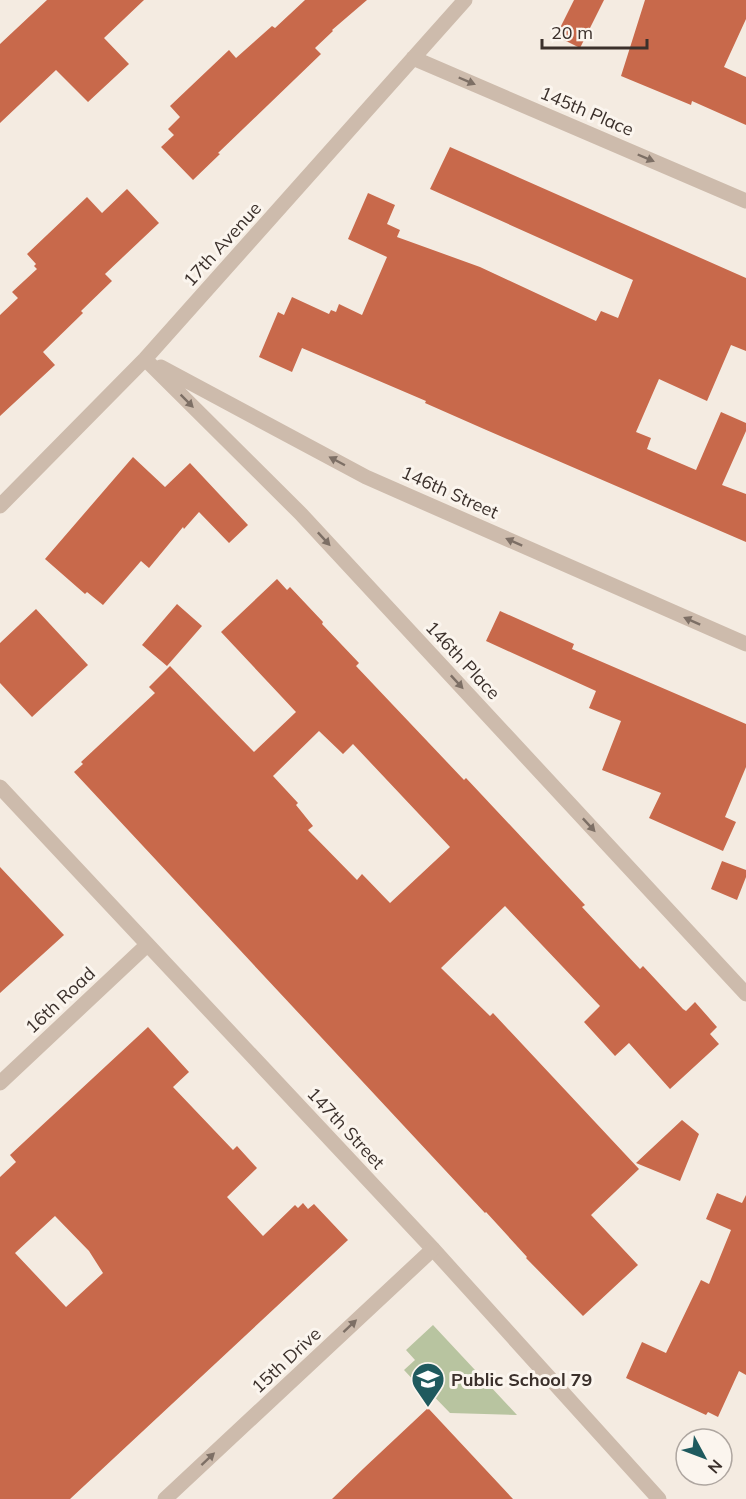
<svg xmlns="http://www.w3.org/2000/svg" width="746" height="1499" viewBox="0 0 746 1499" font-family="Mulish,sans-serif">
	<rect width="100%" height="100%" fill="#f4ebe1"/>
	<path fill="#b8c4a0" d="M433,1325l84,90 -67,-2 -29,-30 -3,2 -14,-15 11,-10 -9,-10z"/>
	<path fill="#c8694b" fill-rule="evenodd" d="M47,0h97l-40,38 25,26 -41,38 -32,-32 -56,53v-79z
		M305,0h62l-35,30 1,1 -18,17 6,6 -103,99 2,1 -27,26 -32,-33 13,-12 -6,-6 12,-12 -10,-11 59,-56 7,8 36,-32 3,2z
		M574,0h30l-24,48 -24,-12z
		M645,0h101v19l-22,48 22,10v48l-54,-24 -1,4 -70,-29z
		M450,147l296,131v73l-15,-6 -24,56 -48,-22 -23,53 15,6 -4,11 49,21 25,-58 25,11v8l-24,54 24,9v48l-262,-113 -59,-26 1,-2 -124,-53 -10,24 -33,-15 19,-45 6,3 8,-18 37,17 2,-4 5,2 3,-8 23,11 25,-58 -39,-18 20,-46 27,12 -8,19 13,6 -3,7 83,30 116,54 5,-10 17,7 15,-38 -203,-91z
		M127,189l32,34 -54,51 7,7 -31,30 2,2 -40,39 12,13 -55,51v-101l18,-17 -6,-6 25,-23 -3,-3 2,-2 -9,-10 60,-57 15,16z
		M133,457l32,30 25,-24 58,62 -19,18 -30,-31 -15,17 -1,-2 -34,41 -8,-7 -38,44 -16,-13 -2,2 -40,-35z
		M277,579l10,11 3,-3 33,35 -1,2 37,39 -3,3 108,114 2,-2 119,127 -3,2 58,62 3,-3 40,43 3,2 9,-9 22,25 -7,7 9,10 -49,45 -41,-46 -14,13 -31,-34 16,-16 -95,-100 -64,62 49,48 3,-3 146,156 -48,46 47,50 -55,51 -57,-58 1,-1 -41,-45 -1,1 -411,-441 9,-8 -2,-2 74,-69 -6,-6 21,-21 84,86 42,-40 -75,-80zM319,731l24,23 10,-10 97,103 -60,56 -28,-29 -5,6 -49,-50 5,-4 -17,-21 2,-2 -25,-27z
		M177,604l25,22 -35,40 -25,-21z
		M36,609l52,56 -56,52 -32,-34v-40z
		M500,611l74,33 -2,5 174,75v43l-21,50 11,5 -13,29 -74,-33 12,-25 -59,-23 19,-49 -32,-13 7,-17 -110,-50z
		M722,861l24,9v7l-9,23 -26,-11z
		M0,867l64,68 -64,58z
		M148,1027l41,45 -16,15 60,63 4,-4 20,22 -30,29 36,39 32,-31 3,3 5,-5 5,6 6,-5 34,36 -278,259h-70v-322l16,-15 -6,-7zM55,1216l34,35 14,22 -37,34 -51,-54z
		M682,1120l17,14 -19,47 -44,-18z
		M717,1193l25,10 4,-8v180l-7,-4 -21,46 -10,-5 -2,3 -80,-37 16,-36 24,11 35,-73 8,4 22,-54 -25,-11z
		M428,1408l85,91h-181l32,-31z"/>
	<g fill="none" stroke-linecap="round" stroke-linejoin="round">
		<path stroke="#cdbbac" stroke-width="15" d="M413,58l333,143
			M145,359l155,154 446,481
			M161,367l205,110 380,167
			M0,506l145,-147 320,-359
			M0,787l433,462 226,250
			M0,1083l147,-138"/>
		<path stroke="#cdbbac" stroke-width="15" d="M165,1499l268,-250"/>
	</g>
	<defs><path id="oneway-solid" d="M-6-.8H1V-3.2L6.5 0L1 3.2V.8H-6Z" transform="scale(1.5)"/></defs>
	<g fill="#7d6f65">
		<use href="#oneway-solid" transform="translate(467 81) rotate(23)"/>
		<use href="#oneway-solid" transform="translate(646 158) rotate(23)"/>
		<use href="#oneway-solid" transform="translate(187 401) rotate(45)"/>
		<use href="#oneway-solid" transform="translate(337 461) rotate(-152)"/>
		<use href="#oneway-solid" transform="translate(324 539) rotate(47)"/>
		<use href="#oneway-solid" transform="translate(514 542) rotate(-156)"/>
		<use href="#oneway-solid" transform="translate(692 621) rotate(-156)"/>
		<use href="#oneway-solid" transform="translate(457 682) rotate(47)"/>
		<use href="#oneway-solid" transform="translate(589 825) rotate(47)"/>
		<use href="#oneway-solid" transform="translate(350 1326) rotate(-43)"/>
		<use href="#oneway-solid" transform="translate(208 1459) rotate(-43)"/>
	</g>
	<defs>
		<symbol id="school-pin" viewBox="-11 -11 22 30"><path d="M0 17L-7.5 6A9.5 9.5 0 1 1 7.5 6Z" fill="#1f5a5e" stroke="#fbf5ee"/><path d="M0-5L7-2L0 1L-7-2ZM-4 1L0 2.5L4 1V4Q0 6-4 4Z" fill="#fff"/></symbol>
	</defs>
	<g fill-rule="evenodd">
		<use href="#school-pin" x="409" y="1360" width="38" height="52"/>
	</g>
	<g text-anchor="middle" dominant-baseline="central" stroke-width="6" stroke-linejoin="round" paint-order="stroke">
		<g font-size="18" fill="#3b302b" stroke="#fbf5ee">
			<text transform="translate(587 111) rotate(23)">145th Place</text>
			<text transform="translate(222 244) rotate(-48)">17th Avenue</text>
			<text transform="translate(450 492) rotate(24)">146th Street</text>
			<text transform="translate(463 660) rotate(47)">146th Place</text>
			<text transform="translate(60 1000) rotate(-43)">16th Road</text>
			<text transform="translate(346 1128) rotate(47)">147th Street</text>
			<text transform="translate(286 1360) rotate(-43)">15th Drive</text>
		</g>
		<g font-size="18" font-weight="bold" fill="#3b302b" stroke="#fbf5ee" text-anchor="start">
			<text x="451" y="1379">Public School 79</text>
		</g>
	</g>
	<g transform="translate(704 1457) rotate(131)"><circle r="28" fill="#fbf5ee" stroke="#aea6a0" stroke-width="1.5"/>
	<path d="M0-4.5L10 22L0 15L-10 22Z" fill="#1f5a5e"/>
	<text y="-9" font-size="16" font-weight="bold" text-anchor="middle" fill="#3b302b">N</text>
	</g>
	<path d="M542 39v9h105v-9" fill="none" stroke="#3b302b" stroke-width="3"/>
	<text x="551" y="39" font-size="18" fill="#3b302b" stroke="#fbf5ee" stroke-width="4.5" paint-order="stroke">20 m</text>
</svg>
